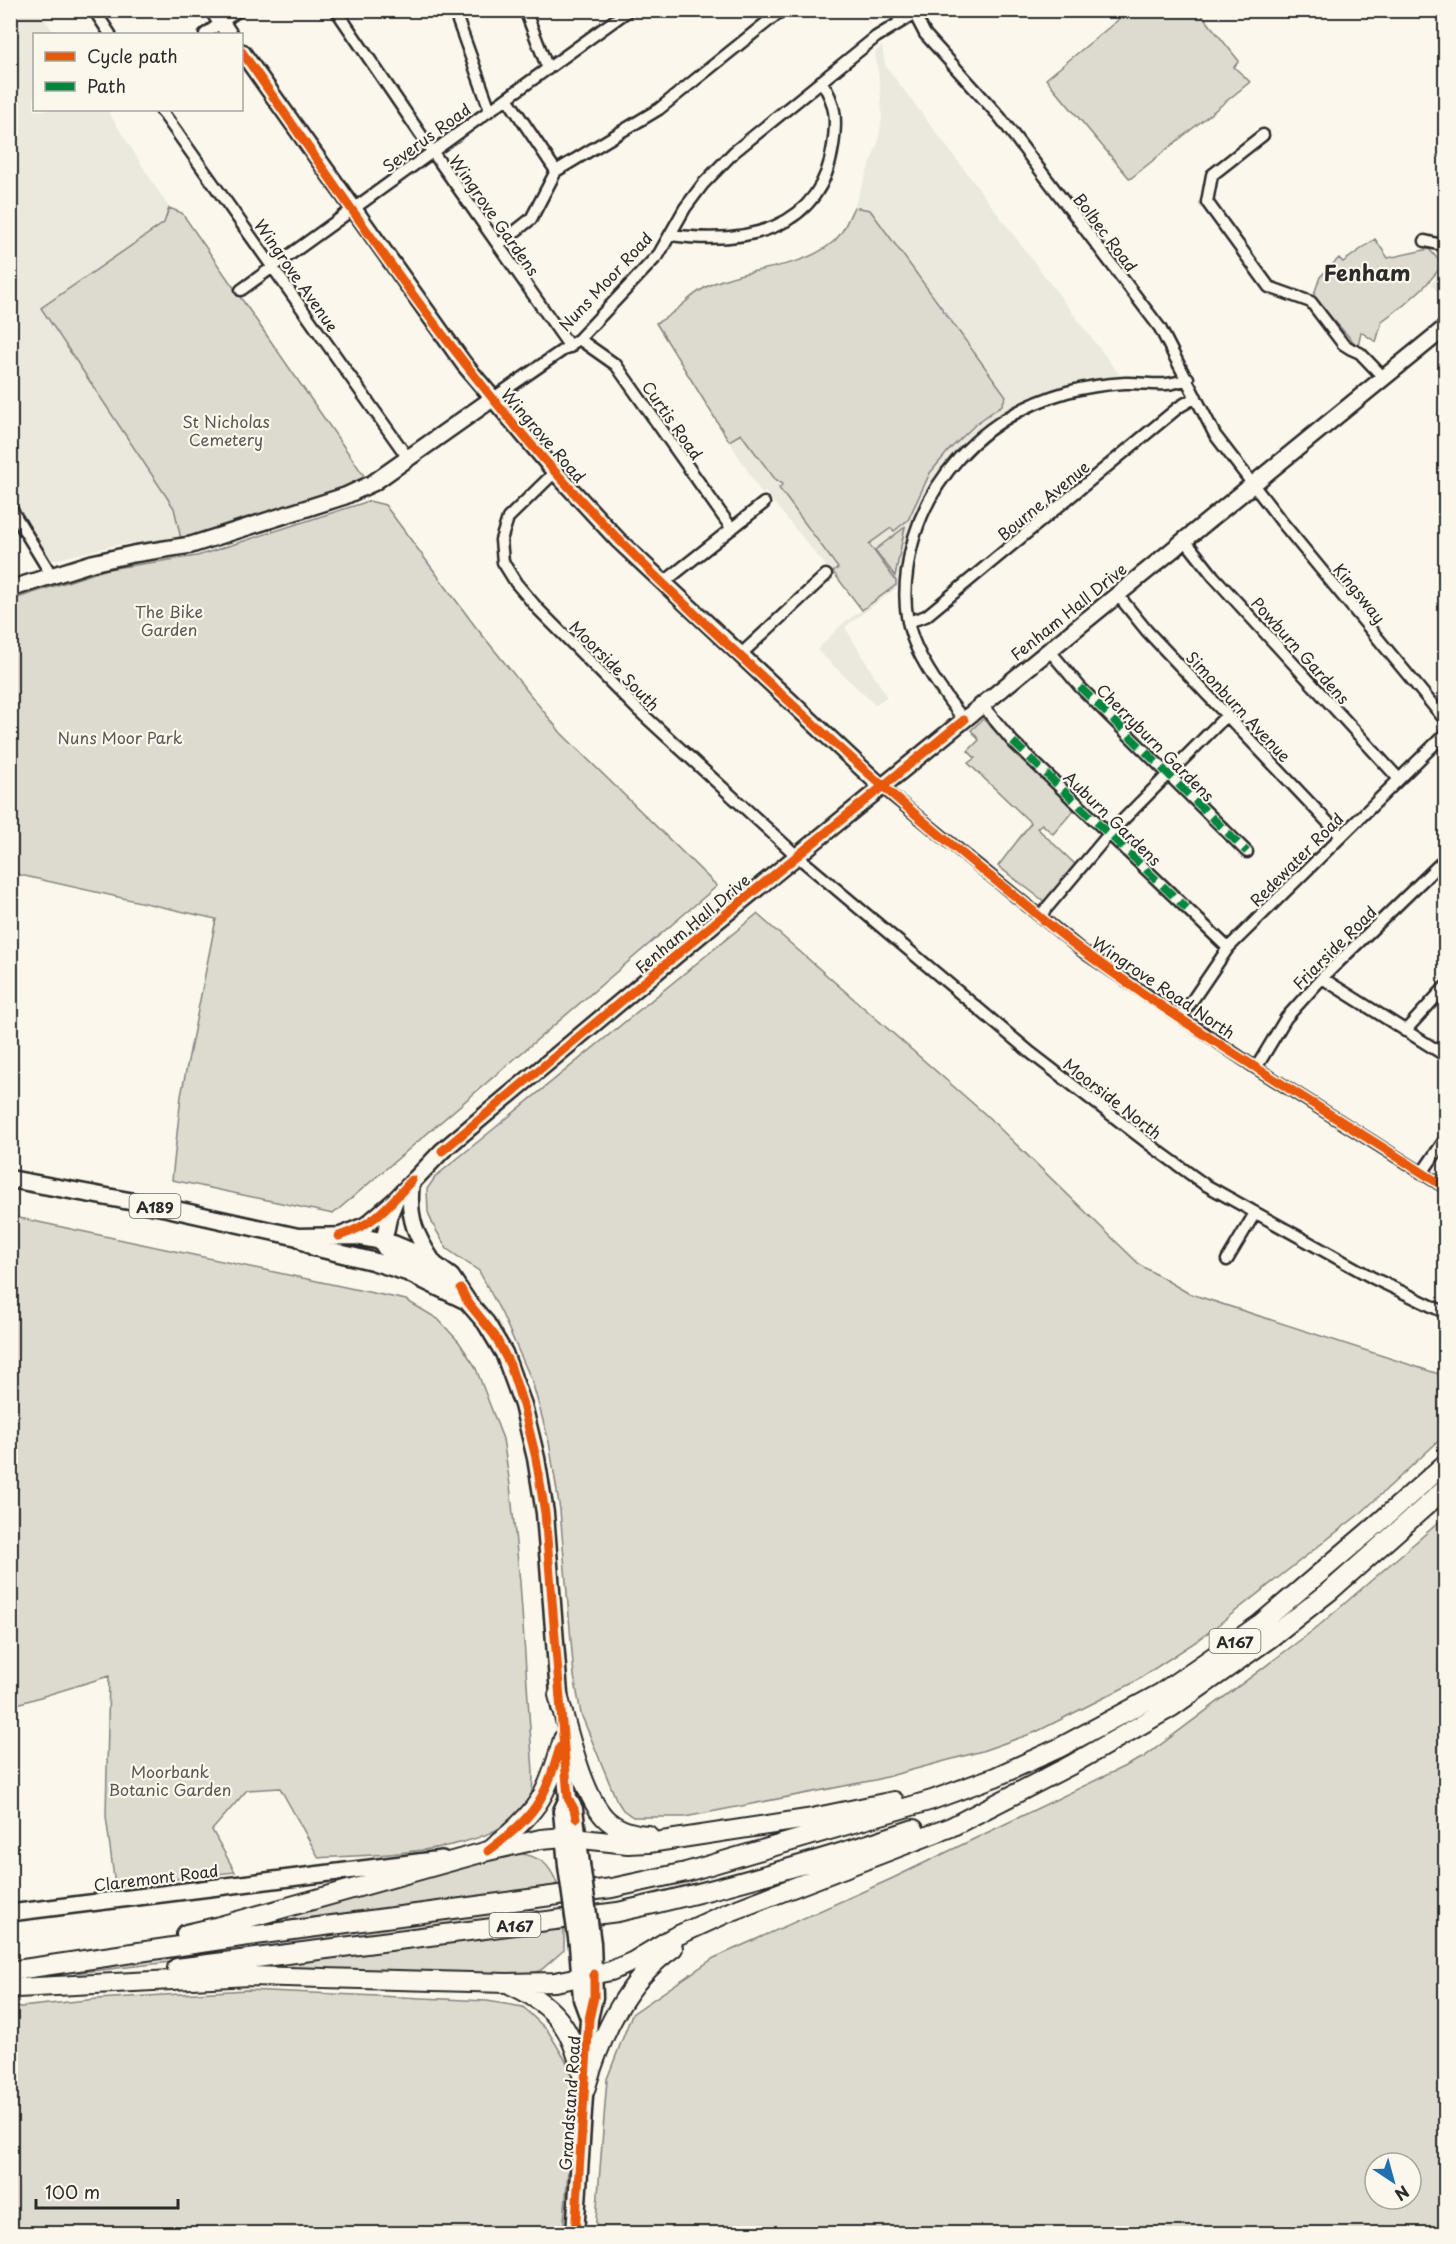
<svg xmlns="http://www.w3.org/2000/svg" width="1456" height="2244" viewBox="0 0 1456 2244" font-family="'Playpen Sans',sans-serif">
	<rect width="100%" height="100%" fill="#fbf7ec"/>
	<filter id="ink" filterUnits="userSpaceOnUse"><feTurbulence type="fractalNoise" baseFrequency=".0167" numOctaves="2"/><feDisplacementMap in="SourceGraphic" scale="12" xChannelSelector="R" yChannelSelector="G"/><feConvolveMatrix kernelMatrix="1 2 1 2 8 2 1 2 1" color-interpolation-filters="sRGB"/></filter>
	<g filter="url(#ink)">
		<path fill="#ebe8de" d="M10,11h29l16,23h-21v76h73l62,98 -4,15 -124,85 133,200 7,31 -66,6 -65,16 -39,-67z
			M882,46l3,19 236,312 -35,2 -52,16 -50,30 -40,40 -14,22 -14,28 -9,24 -8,47 -54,41 42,70 -12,8 -58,-55 25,-26 20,-14 -29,-38 -8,-7 -60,-73 -3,2 -106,-171 13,-5 24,-25 21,-10 86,-23 34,-18 11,-16 9,-19 24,-64 4,-25 -2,-31 -5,-35z
			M1445,268v33l-14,-17z"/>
		<path fill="#dddad0" stroke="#84827e" stroke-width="1.5" fill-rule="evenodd" d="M1198,10l41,51 -5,6 16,15 -120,97 -84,-100 83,-68z
			M854,207l16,3 136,186 -4,9 -25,18 -27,26 -20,24 -22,47 -14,11 -3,-3 -22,16 27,37v4l-34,25 -29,-38 5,-4 -59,-80 4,-4 -8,-5 -34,-45 -12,7 -73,-118c23,-10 31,-28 56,-39 38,-18 87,-13 121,-42 10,-8 15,-23 21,-35z
			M169,208l13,5 185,267 -186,59 -7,-31 -133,-200 123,-85z
			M1375,239l13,19 41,-9 14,16 -18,21 -21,19 -22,16 -6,21 -15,-10 -3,15 -45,-50 7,-20 19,-19 4,4z
			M369,501l16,4 90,121 86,107 156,153 -384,328 -161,-34 9,-84 35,-177 -205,-46v-273l96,-31 90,-13z
			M905,527l-10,49 -20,-26z
			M983,719l91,91 -21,24 -11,-10 -5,4 38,36 -30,38 -47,-36 33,-43 -63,-60 7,-5 -7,-7 11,-11 -8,-10z
			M757,914l229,201 154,150 48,28 257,83v59l-83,77 -162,127 -69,45 -95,48 -54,19 -107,29 -190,37h-52l-10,-7 -7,-11 -35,-85 -7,-38 -14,-166 -11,-68 -17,-61 -30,-67 -23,-43 -32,-22 -14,-24 -5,-13 -1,-23 9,-13z
			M10,1216l396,84 32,19 21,23 16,24 28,73 7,46 10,97 13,190c0,8 0,16 -2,23 -22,61 -158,59 -212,63l-39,-70 -33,2 -35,40 23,42 -120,14 -9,-70 3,-140 -98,30z
			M1445,1517v716l-765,1 -2,-4 1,3h-84l12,-154 25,-65 82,-56 177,-79 253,-122 171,-128zM1375,2163h36v36h-36z
			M519,1853c22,5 29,9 38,30l-5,4 -321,42 272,-74z
			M513,1908l26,3 -27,9 -262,33 -175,20 -1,-4z
			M552,1930h12v20l-24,21 -17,4 -258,-3 -1,-5z
			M247,1990l240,11 36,6 25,24 18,30 9,23 -12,149 -552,1v-226l86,-9z"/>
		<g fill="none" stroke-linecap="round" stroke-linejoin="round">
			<defs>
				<path id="street" d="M94,10l16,24
					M336,10l96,141 138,196
					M525,10l23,59
					M892,10l9,10
					M914,13l11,21 74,82 161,212 55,107 66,86 165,200
					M458,21l32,89
					M205,34l34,-24
					M507,98l49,73
					M161,110l247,348
					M1263,135l-51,40 -5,27 62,85 42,15 32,42 8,5 9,4 23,24
					M671,235c74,10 150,-4 162,-89 4,-27 3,-43 -12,-65
					M1425,241l17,4 4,-1
					M498,245l33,-26 25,-48 103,-62 123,-99
					M241,290l388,-280
					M579,339l37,26 116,164
					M492,399l87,-60 80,-85 26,-46 18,-24 31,-32 142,-115 43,-26
					M555,472l-47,46 -7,22 2,22 13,21 22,26 99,100 160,147 234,197 126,97 47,34 169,94 73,35
					M10,507l42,69
					M1184,539l30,38 185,202
					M663,583l101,-80
					M1117,594l30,37 194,205
					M908,622l18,-6 253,-209 17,-10
					M1049,650l31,37 167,165
					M739,656l87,-81
					M982,705l31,37 215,206
					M964,720c-17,-21 -42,-56 -51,-81 -8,-21 -9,-45 -6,-67 11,-89 75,-156 160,-180 19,-5 39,-8 58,-9 23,-1 41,6 63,-5
					M883,788l202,165 171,115 190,120
					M1040,916l69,-82 118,-119
					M1322,978l124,78
					M1181,1017l47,-69 218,-215
					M1405,1031l41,-45
					M1256,1068l30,-50 36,-40 124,-120
					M1422,1173l24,-35
					M1227,1260l28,-47"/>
				<path id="secondary" d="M213,10l16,24
					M242,52l222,312 91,108 63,68 265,248
					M10,589l82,-26 41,-9 58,-9 154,-49 28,-13 119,-84
					M411,1187c-3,32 5,49 22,75
					M342,1235l24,-10 28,-24
					M452,1289l-14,-12 -47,-20 -8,-12 6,-29 7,-17 46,-48 274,-229 730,-595
					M10,1913l432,-54"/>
				<path id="primary" d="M10,1179l157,29 131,29 57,-1 21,4 17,4 31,13 27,20 16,24 19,22 18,30 19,52 13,53 9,55 15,194
					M298,1237l16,10 58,14 35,11 60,29
					M563,1742l5,56 6,11 7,55
					M567,1866l-5,-55 6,-13
					M578,1945l4,54 7,19
					M575,2234l14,-215 5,-22 -2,-54"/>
				<path id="highway" d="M558,1695c10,34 24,99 47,123 12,12 27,16 43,17
					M494,1846c47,-36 53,-53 69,-107
					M186,1934l30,-7 272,-76 53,-12 23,-2 64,7 21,-1 158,-24 87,-18
					M177,1968l441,-56c100,-22 199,-50 296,-83
					M10,1971l231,-34 371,-49 74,-16 246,-72 63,-23 64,-29 102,-55 99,-69 114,-97 72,-64
					M511,1985c49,22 64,50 73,100
					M17,1988l233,-12 257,7 48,-1 56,-11 23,-10 38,-23 55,-25 224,-86 120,-62 101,-58 97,-68 61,-48 116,-103
					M585,2090c16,-55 40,-108 88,-142"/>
			</defs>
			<use href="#street" stroke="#2b2b2b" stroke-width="15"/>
			<use href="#secondary" stroke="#2b2b2b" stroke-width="20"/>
			<use href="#primary" stroke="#2b2b2b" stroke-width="21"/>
			<use href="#highway" stroke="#2b2b2b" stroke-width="22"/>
			<use href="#street" stroke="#fbf7ec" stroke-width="10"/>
			<use href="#secondary" stroke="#fbf7ec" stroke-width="15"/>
			<use href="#primary" stroke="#fbf7ec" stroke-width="16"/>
			<use href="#highway" stroke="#fbf7ec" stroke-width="18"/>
			<defs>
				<path id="primary-bridge" d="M581,1864l11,79
					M567,1866l11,79"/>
			</defs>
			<use href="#primary-bridge" stroke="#2b2b2b" stroke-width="21" stroke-linecap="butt"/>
			<use href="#primary-bridge" stroke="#fbf7ec" stroke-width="16"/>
			<path stroke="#00873e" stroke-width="8" stroke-dasharray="15 8" stroke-linecap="butt" d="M1080,687l167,165
				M1013,742l174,167"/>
			<defs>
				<path id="cycleway" d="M242,52c101,144 198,292 316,423 73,82 154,155 234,229 74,69 150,135 229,197 22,18 43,37 66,53 115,84 239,156 359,234
					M442,1151l274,-229 248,-202
					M339,1236c35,-11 49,-30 73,-56
					M461,1289l6,12 28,35 15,29 13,40 13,53 9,55 23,285 6,11 2,9
					M488,1851c46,-35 56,-48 72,-104
					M575,2234l14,-215 5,-22v-23"/>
			</defs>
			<use href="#cycleway" stroke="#fbf7ec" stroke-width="13"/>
			<use href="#cycleway" stroke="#e8590c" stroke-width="9"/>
		</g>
	</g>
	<g text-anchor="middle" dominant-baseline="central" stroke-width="4.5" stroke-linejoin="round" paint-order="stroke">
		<g fill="#fbf7ec" stroke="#696865" stroke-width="1.5">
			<rect x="129.5" y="1194" width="51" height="24" rx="4.5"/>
			<rect x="1209.5" y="1629" width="51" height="24" rx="4.5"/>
			<rect x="489.5" y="1913" width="51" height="24" rx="4.5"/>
		</g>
		<g font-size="15" font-weight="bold" fill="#2b2b2b">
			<text x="155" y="1206">A189</text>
			<text x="1235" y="1641">A167</text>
			<text x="515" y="1925">A167</text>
		</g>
		<g font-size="16" fill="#2b2b2b" stroke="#fbf7ec">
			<text transform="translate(426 137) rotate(-36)">Severus Road</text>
			<text transform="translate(495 215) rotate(55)">Wingrove Gardens</text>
			<text transform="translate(1106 232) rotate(53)">Bolbec Road</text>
			<text transform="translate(297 275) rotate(55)">Wingrove Avenue</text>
			<text transform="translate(605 281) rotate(-47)">Nuns Moor Road</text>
			<text transform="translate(673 420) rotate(55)">Curtis Road</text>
			<text transform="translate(544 435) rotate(49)">Wingrove Road</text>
			<text transform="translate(1043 500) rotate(-40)">Bourne Avenue</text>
			<text transform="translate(1360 593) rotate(51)">Kingsway</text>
			<text transform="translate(1068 611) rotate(-39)">Fenham Hall Drive</text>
			<text transform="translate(1301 650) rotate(48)">Powburn Gardens</text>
			<text transform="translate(615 665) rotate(45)">Moorside South</text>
			<text transform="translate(1239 706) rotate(47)">Simonburn Avenue</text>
			<text transform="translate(1156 742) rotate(45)">Cherryburn Gardens</text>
			<text transform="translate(1113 818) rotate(44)">Auburn Gardens</text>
			<text transform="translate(1296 859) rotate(-45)">Redewater Road</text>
			<text transform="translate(692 923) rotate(-40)">Fenham Hall Drive</text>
			<text transform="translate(1334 947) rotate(-45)">Friarside Road</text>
			<text transform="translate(1164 987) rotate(34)">Wingrove Road North</text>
			<text transform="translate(1113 1098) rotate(38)">Moorside North</text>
			<text transform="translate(156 1877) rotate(-7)">Claremont Road</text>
			<text transform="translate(569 2103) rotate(-86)">Grandstand Road</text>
		</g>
		<g font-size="16" fill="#585754" stroke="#fbf7ec">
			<text x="226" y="421">St Nicholas<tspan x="226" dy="18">Cemetery</tspan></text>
			<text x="169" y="611">The Bike<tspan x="169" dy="18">Garden</tspan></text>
			<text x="120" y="737">Nuns Moor Park</text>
			<text x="170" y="1771">Moorbank<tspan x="170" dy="18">Botanic Garden</tspan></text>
		</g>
		<g font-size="22" font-weight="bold" fill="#2b2b2b" stroke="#fbf7ec">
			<text x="1367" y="271">Fenham</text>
		</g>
	</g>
	<rect width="1456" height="2244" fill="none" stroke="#fbf7ec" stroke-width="36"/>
	<rect x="18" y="18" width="1420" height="2208" fill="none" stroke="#2b2b2b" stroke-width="2" filter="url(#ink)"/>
	<rect x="33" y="33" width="210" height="78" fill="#fbf7ec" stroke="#a8a59f" stroke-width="1.5"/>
	<rect x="45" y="52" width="30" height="9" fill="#e8590c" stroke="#a8a59f" stroke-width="1.5"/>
	<text x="87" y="63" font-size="18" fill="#2b2b2b">Cycle path</text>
	<rect x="45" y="82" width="30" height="9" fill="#00873e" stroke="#a8a59f" stroke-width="1.5"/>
	<text x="87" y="93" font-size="18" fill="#2b2b2b">Path</text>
	<g transform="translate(1393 2181) rotate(144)"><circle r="28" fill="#fbf7ec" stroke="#a8a59f" stroke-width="1.5"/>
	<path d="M0-4.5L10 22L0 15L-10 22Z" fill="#1f6fb2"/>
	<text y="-9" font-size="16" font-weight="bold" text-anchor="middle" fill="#2b2b2b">N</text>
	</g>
	<path d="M36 2199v9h142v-9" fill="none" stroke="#2b2b2b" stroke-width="3"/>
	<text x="45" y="2199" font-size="18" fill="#2b2b2b" stroke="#fbf7ec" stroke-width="4.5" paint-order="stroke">100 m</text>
</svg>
